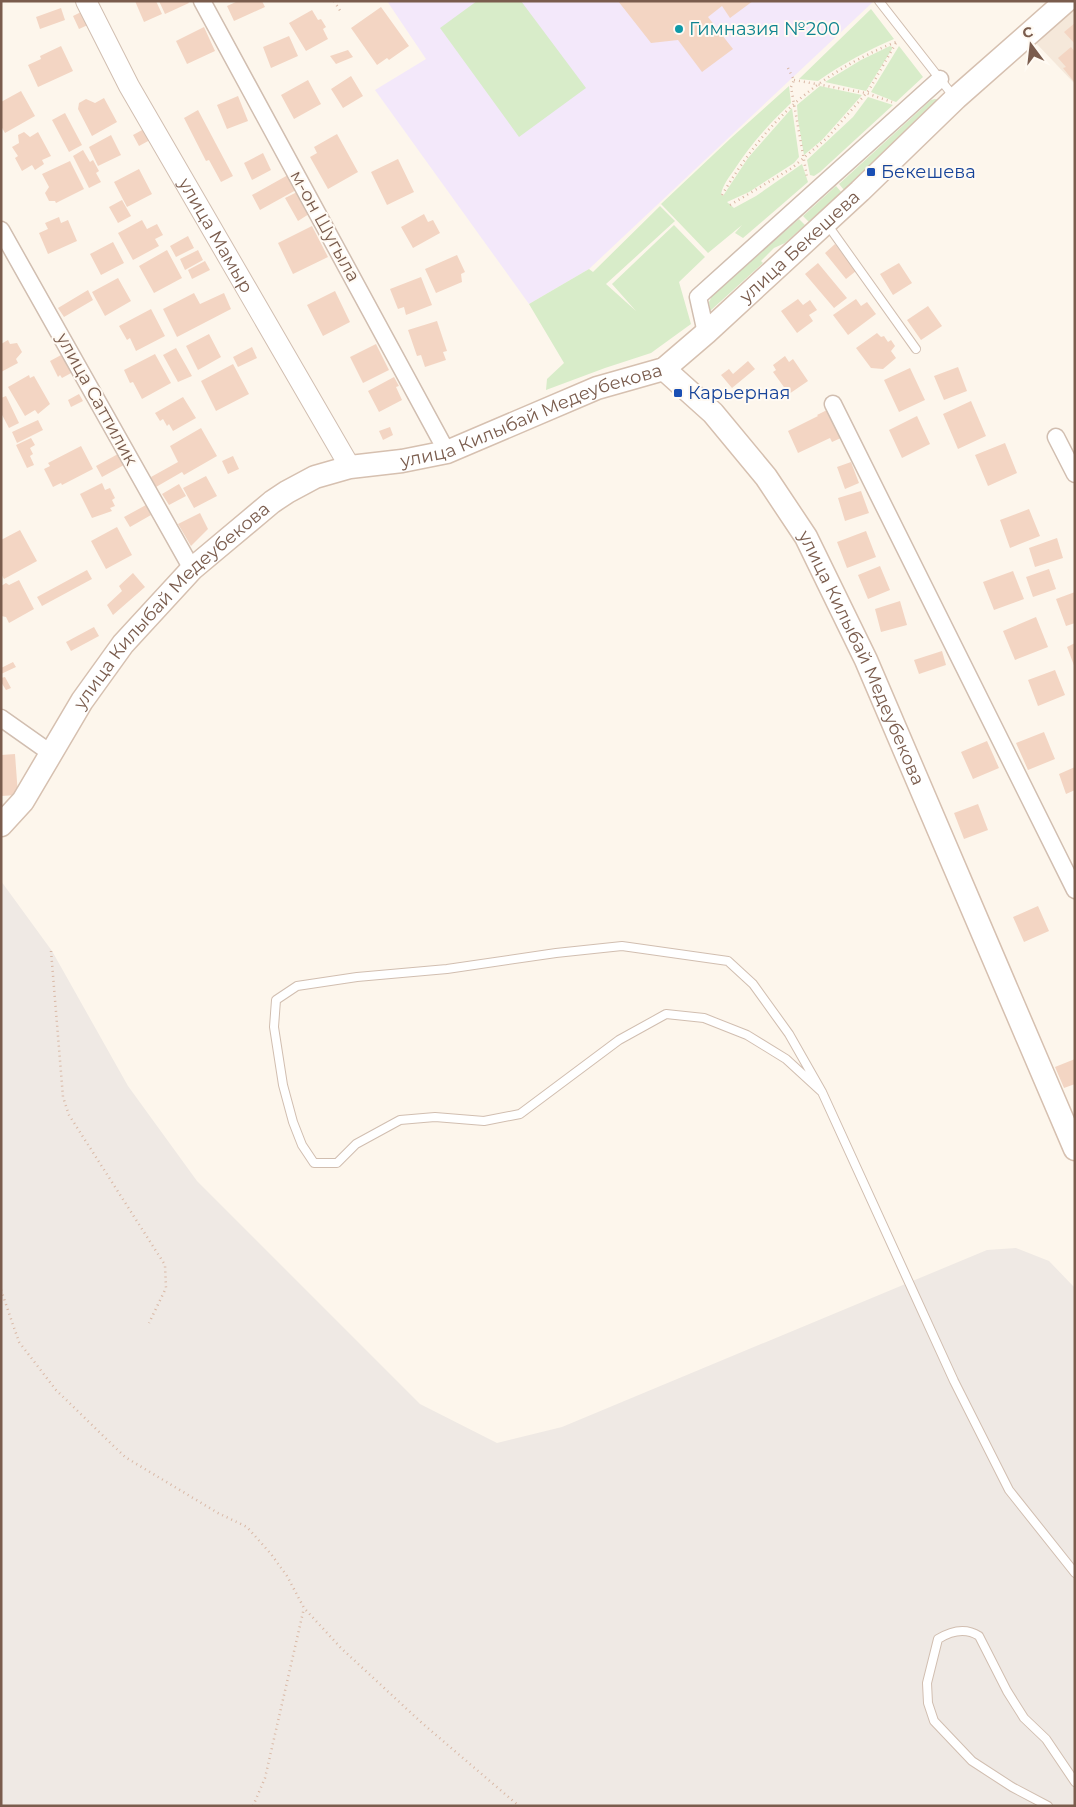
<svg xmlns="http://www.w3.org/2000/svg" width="1076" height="1807" viewBox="0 0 1076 1807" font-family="Montserrat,sans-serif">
	<rect width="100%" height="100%" fill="#fdf6ec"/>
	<path fill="#f5e8da" d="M1075,5v79l-40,-42z"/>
	<path fill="#efe9e4" d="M1,881l51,70 76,135 69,95 223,223 77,39 65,-16 425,-177 29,-2 33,13 26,27v518h-1074z"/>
	<path fill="#f3e8fa" d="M387,1h487l-285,268 -60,35 -154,-214 51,-31z"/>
	<path fill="#d8ecc9" d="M477,1h44l65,87 -67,49 -79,-109z
		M871,9l23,30c-26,11 -52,25 -76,42l-19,-2z
		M890,46l2,1v2l-26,42 -41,-9 36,-22z
		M899,46l24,31 -27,25 -25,-10z
		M789,86l2,17c-22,21 -41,42 -57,67 -5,7 -11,15 -13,24l2,2 25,-38 44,-50 7,49 -5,6 -45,29 -22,10 7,6 22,-12 46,-32 6,18 -65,56 -8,-5 7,-8 -34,28 -47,-49 70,-66z
		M820,86l42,9 -40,45 -18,15 -6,-35 -1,-15z
		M868,97l25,8 -73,67 -6,4 -4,-1 -3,-15 46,-43z
		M935,99l8,1 -99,90 -5,-6 92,-84z
		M836,186l6,7 -33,29 -6,-6z
		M660,206l15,15 -69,63 30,27 -24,-27 62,-59 31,32 -26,25 12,42 -40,29 -46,15 -59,22 1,-11 17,-16 -35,-59 60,-35 4,3z
		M799,219l6,6 -20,18 -11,5 -13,13 2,2 -53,48 -1,-9 3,-6z"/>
	<path fill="#f3d5c3" d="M135,1h21l6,13 -18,8z
		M159,1h29l1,2 -24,11z
		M238,1h24l3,6 -31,14 -7,-15z
		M618,1h135l-23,17 -8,-12 -14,11 25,32 -31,23 -24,-32 -27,3z
		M381,7l28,39 -20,14 -2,-2 -10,7 -26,-37z
		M61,8l4,12 -25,9 -4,-12z
		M312,10l6,10 3,-1 5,8 -3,2 5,10 -22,12 -17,-28z
		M83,11l7,13 -11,5 -6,-13z
		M1075,23v21l-11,-12z
		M204,27l11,24 -28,13 -11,-23z
		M289,36l9,20 -27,12 -8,-21z
		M61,46l12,25 -35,16 -10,-22 13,-6 -1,-3z
		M1071,47l4,5v31l-12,-15 3,-1 -8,-9z
		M348,50l5,7 -17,7 -6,-8z
		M351,76l12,20 -20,12 -12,-19z
		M308,80l13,24 -27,15 -13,-24z
		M21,91l14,25 -30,17 -4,-7v-24z
		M238,96l10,25 -21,8 -10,-24z
		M104,98l13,24 -25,14 -14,-27 1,-6 7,-4 9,4z
		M198,110l35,66 -12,6 -12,-22 -3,1 -22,-43z
		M65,113l17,32 -13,7 -17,-32z
		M144,129l6,11 -11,6 -6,-11z
		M24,132l6,5 8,-5 13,24 -9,4 2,4 -9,6 -3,-5 -10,6 -7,-13 3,-2 -6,-9 7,-4 -1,-8z
		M337,134l21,38 -30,17 -18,-32 7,-4 -3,-6z
		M111,135l10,20 -23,11 -9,-19z
		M83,150l7,12 3,-2 6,11 -3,2 5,9 -12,6 -16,-32z
		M263,153l8,17 -19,10 -8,-17z
		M398,159l16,33 -27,13 -16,-33z
		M70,161l14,28 -28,14 -1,-2h-6l-4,-8 4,-6 -7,-13z
		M139,169l13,25 -25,13 -13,-25z
		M288,175l8,15 -36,20 -8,-15z
		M297,192l12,22 -11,7 -13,-23z
		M122,200l9,16 -13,7 -9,-16z
		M424,214l4,8 5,-2 7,13 -27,15 -12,-21z
		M59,217l2,6 7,-3 9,21 -29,13 -9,-21 9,-4 -3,-6z
		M142,220l5,9 10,-5 6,11 -8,4 4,7 -26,14 -15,-27z
		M312,226l16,31 -35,17 -15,-31z
		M188,236l6,12 -18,9 -6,-11z
		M113,242l11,21 -23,12 -11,-21z
		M835,244l21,27 -10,8 -21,-26z
		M167,250l15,28 -28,15 -15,-27z
		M198,250l5,10 -18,10 -5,-11z
		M457,255l8,17 -4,2 1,8 -26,11 -11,-24z
		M205,261l5,9 -18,9 -4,-9z
		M818,263l29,35 -13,10 -29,-34z
		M899,263l13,20 -19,12 -13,-21z
		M421,277l11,28 -26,10 -2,-8 -6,2 -8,-20z
		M118,278l13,23 -26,15 -13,-24z
		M88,290l5,10 -29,17 -6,-9z
		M335,291l15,31 -27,14 -16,-31z
		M194,293l6,11 24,-11 7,16 -54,28 -14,-28z
		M798,299l5,6 7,-5 7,10 -8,5 4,6 -16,12 -16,-22z
		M856,299l5,7 6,-4 9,12 -28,21 -15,-20z
		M928,306l14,20 -21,14 -14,-20z
		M151,309l14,27 -29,15 -6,-13 -3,2 -8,-14z
		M437,321l10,30 -4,1 3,8 -21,7 -4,-12 -4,1 -9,-26z
		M877,333l4,4 3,-1 4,6 3,-2 4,6 -4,5 5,7 -13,11 -12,-1 -15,-20z
		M209,334l12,23 -23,13 -12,-24z
		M8,340l2,4 7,-1 5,9 -6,7 2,4 -17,9v-28z
		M376,344l13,26 -26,13 -13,-26z
		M252,347l5,11 -19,9 -5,-10z
		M176,348l16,28 -14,6 -15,-27z
		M63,354l10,18 -11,6 -2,-3 -2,2 -8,-16z
		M155,354l16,29 -29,16 -9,-17 -3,1 -6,-13z
		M785,356l4,6 4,-3 15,22 -19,13 -16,-22 3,-2 -3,-5z
		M748,361l7,8 -23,19 -11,-13 8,-6 4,5z
		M233,364l16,30 -33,17 -15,-30z
		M958,367l9,24 -23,9 -10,-24z
		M910,368l15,32 -26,12 -15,-32z
		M29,375l1,3 4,-2 16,28 -12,10 -3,-4 -10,6 -17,-29z
		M394,377l5,9 -3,1 6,13 -23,12 -11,-21z
		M79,394l4,7 -12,6 -3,-7z
		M6,396l13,27 -10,5 -8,-15v-15z
		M183,397l13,21 -23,13 -4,-7 -2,2 -4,-7 -3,2 -5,-8z
		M971,401l15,35 -28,13 -15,-35z
		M829,409l14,28 -11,5 -2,-4 -32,15 -10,-22 30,-15 -1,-1z
		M917,416l13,28 -28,14 -13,-28z
		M38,420l5,10 -26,13 -5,-11z
		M390,427l3,8 -10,5 -4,-9z
		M201,428l16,28 -33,19 -2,-3 -26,15 -5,-10 27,-15 -8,-16z
		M31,438l4,7 -5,3 3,6 -3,2 4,9 -7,3 -11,-23z
		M1005,443l12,30 -29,13 -13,-31z
		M81,446l12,23 -31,16 -1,-2 -8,4 -9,-18 6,-3 -2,-3z
		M118,454l6,11 -22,12 -6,-11z
		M233,456l6,13 -11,5 -6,-13z
		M851,462l8,21 -14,6 -8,-22z
		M206,476l11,20 -23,12 -11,-20z
		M102,483l3,7 5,-2 5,10 -3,2 3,6 -5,2 2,3 -20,7 -12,-24z
		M179,484l7,12 -17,9 -7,-11z
		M861,491l8,22 -24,8 -7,-23z
		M146,505l5,10 -21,12 -6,-10z
		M1029,509l11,27 -30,12 -10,-28z
		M200,513l8,16 -17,17 -13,-22z
		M117,527l15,28 -26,14 -15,-28z
		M20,530l17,31 -33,18 -3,-5v-34z
		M866,531l10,26 -29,11 -10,-26z
		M1057,538l6,20 -28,9 -6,-19z
		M880,566l10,24 -22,9 -10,-24z
		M1049,569l7,20 -23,8 -7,-20z
		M87,570l5,9 -50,27 -5,-9z
		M1013,571l11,28 -30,11 -11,-28z
		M133,573l12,14 -32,28 -6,-10 15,-14 -3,-5z
		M19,580l15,29 -25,14 -3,-6 -5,-1v-30l5,-3 3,2z
		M1075,592v31l-9,3 -10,-27z
		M900,601l7,24 -26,7 -6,-23z
		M1036,617l12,30 -33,13 -12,-29z
		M94,627l5,9 -28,15 -5,-9z
		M1075,643v25l-8,-21z
		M942,651l4,14 -27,9 -5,-14z
		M13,662l3,5 -15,7v-6z
		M1055,670l10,25 -27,11 -10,-26z
		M5,677l6,11 -5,2 -5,-8v-4z
		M1044,732l11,27 -27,11 -12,-27z
		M987,741l12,27 -26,11 -12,-27z
		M15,754l3,41 -17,1v-41z
		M1075,767v23l-9,4 -7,-20z
		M978,804l10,26 -24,9 -10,-26z
		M1038,906l11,25 -25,11 -11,-25z
		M1075,1059v25l-11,4 -9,-21z"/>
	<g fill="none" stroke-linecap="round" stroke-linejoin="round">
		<defs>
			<path id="service" d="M879,1l75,96
				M827,224l89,125
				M822,1092l-36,-33 -39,-24 -43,-17 -38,-4 -47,26 -99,74 -36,7 -49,-4 -35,3 -44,24 -19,19h-23l-12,-18 -9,-23 -10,-37 -9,-58 2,-27 21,-14 60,-9 90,-8 109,-16 66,-7 106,15 25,23 36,50 33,58 132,289 55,109 66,83
				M1048,1806l-36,-19 -40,-26 -38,-40 -6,-18 -1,-20 11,-44c13,-8 27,-12 41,-3l28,55 17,27 22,21 29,43"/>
			<path id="minor" d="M202,1l245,451
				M1,230l191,339
				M706,333l-8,-36 242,-218
				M833,404l242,486
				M1056,437l19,37
				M1,718l51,36"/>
			<g id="tertiary">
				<path id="s1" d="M86,1l43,85 221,381"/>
			</g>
			<g id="secondary">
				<path id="s2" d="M664,369l49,44 53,64 40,60 60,123 209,489"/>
				<path id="s3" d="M1,825l22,-24 59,-100 41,-57 69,-75 80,-67 15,-10 28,-15 35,-10 52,-6 45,-9 150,-64 67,-19 42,-36 154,-142 96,-93 110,-97"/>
			</g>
		</defs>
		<use href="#service" stroke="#d1beb0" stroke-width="10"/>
		<use href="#minor" stroke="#d1beb0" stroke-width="19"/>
		<use href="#tertiary" stroke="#d1beb0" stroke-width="22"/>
		<use href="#secondary" stroke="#d6c0b0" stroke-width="25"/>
		<path stroke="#d9b8a5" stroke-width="2.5" stroke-dasharray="1 4" stroke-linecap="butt" d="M334,1l7,11
			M788,68l6,12 -3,7 16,90 2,1
			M794,80l72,13 26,9
			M722,195c44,-74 94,-121 174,-153
			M730,205l62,-37 35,-30 42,-48 27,-47
			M51,951l12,146 6,18 96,150 1,23 -17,35
			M1,1290l18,52 37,48 69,67 93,56 29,14 24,27 16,22 17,32 37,40 81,75 97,83
			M253,1806l12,-28 39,-170"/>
		<use href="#service" stroke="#fff" stroke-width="8"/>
		<use href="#minor" stroke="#fff" stroke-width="16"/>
		<use href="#tertiary" stroke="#fff" stroke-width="20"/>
		<use href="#secondary" stroke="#fff" stroke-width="22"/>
	</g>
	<circle fill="#0f9aa8" stroke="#fffaf3" stroke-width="2" cx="679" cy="29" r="5"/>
	<g fill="#1a4fb4" stroke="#fffaf3" stroke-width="2">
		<rect x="866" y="167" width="10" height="10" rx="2.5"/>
		<rect x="673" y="388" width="10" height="10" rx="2.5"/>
	</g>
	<g text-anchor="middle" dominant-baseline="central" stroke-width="4" stroke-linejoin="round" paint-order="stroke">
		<g font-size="18" fill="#0d838f" stroke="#fffaf3" text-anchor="start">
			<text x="689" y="29">Гимназия №200</text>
		</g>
		<g font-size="18" fill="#164399" stroke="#fffaf3" text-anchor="start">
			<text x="881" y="172">Бекешева</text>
			<text x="688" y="393">Карьерная</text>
		</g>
		<g font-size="18" fill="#7a5c4d" stroke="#fffaf3">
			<text transform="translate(325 226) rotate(61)">м-он Шугыла</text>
			<text stroke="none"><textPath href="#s1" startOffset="268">улица Мамыр</textPath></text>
			<text stroke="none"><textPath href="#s3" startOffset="1025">улица Бекешева</textPath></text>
			<text transform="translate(97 399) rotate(61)">улица Саттилик</text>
			<text stroke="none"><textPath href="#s3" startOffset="701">улица Килыбай Медеубекова</textPath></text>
			<text stroke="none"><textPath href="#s3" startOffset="280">улица Килыбай Медеубекова</textPath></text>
			<text stroke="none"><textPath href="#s2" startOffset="354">улица Килыбай Медеубекова</textPath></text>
		</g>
	</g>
	<rect width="1076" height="1807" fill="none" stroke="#7a5c4d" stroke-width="5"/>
	<g transform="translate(1031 45) rotate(345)" stroke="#fffaf3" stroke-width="4" paint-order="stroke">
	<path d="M0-4L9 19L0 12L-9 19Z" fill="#7a5c4d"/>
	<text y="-8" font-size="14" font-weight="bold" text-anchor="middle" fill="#7a5c4d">С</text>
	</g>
</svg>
